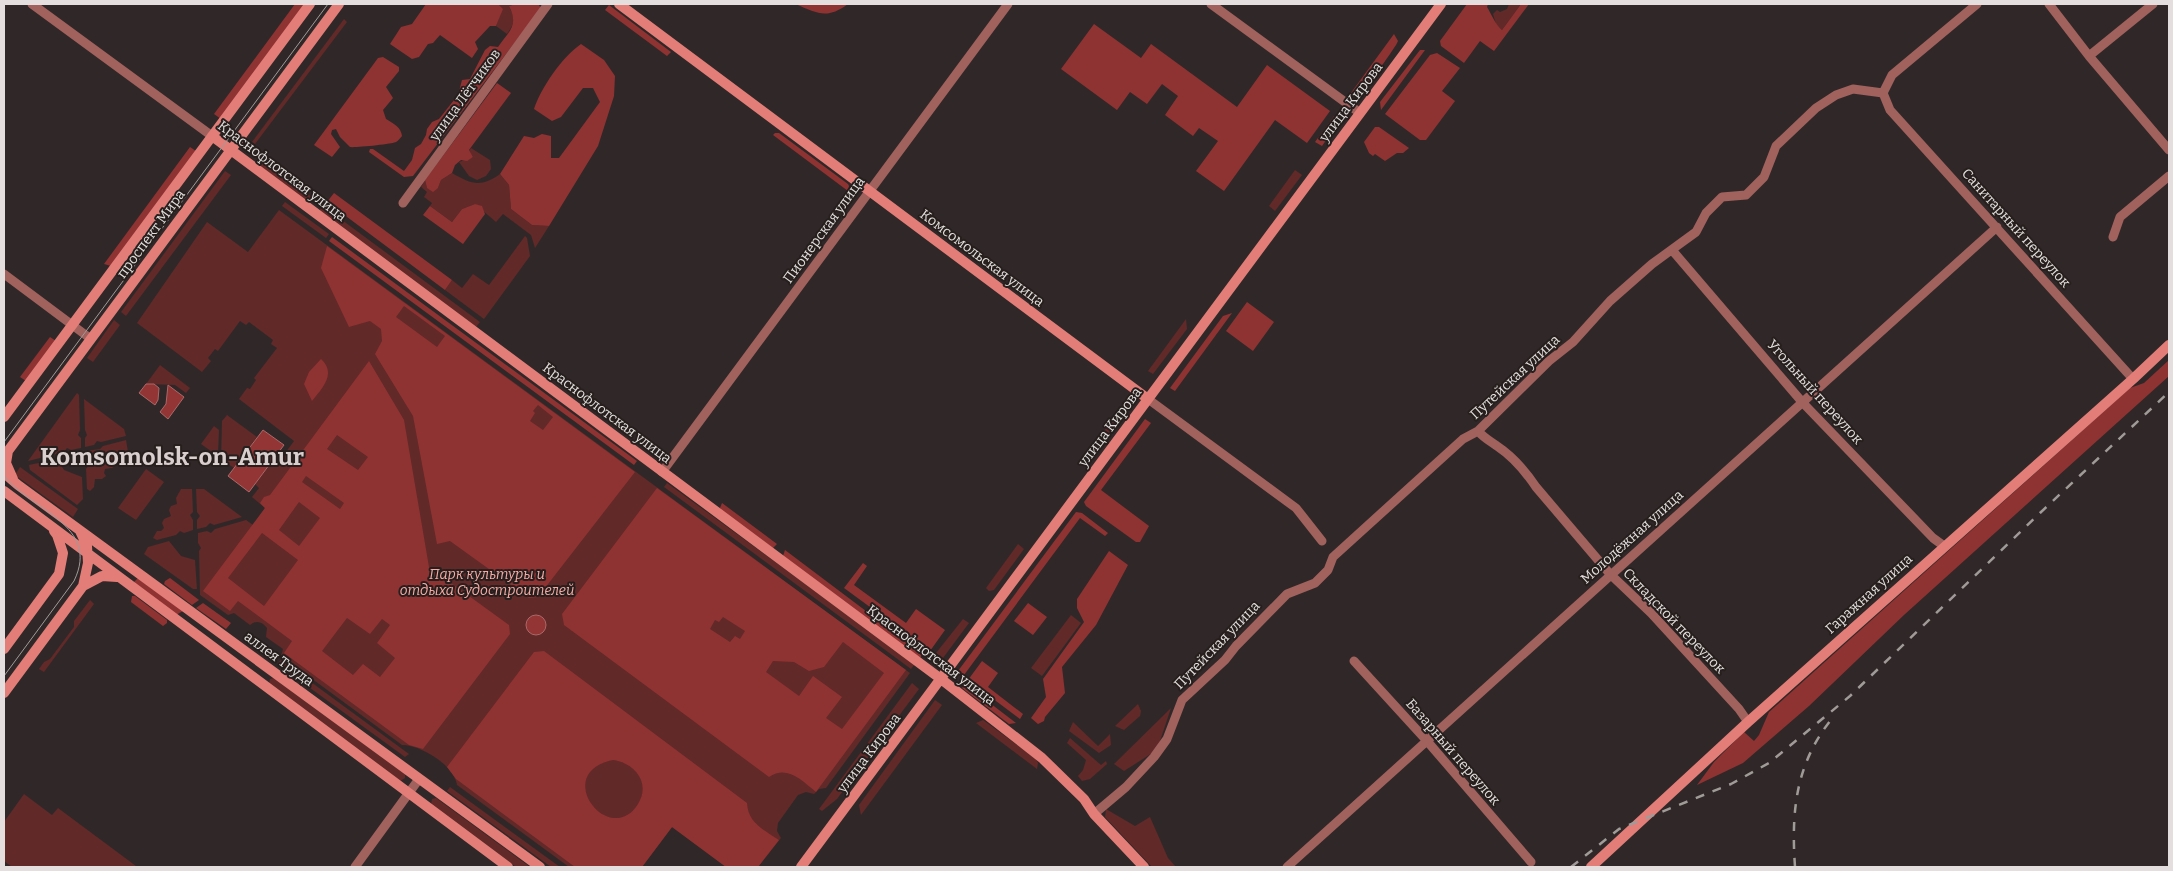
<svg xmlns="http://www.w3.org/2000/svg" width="2173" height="871" viewBox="0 0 2173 871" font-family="Bitter,serif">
	<rect width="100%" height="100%" fill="#302828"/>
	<path fill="#612928" d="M498,4h18l-7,2c6,13 6,17 -2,28l-11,-8 6,-17z
		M1509,4h12l-19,26 -6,-6 -3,-10 4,-4 3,2 7,-3z
		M344,19l3,3 -92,122 -3,-2z
		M471,148l19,12 1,9 -5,7 -9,4 -8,-4 -10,-14 14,-5 -4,-6z
		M262,160l50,37 -4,5 -49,-37z
		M1295,170l7,5 -27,36 -6,-5z
		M225,171l6,4 -105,141 -5,-4z
		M452,173c19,11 29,15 48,1l9,11 2,24 21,16 17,1 -14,22 -4,-13 -28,-21 -7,8 -21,-18 -13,5 -10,13 -22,-16 2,-3 -8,-6 3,-5 -6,-5 4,-7 2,8h11l3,-8z
		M285,202l44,32 -3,4 -44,-32z
		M323,206l157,116 -4,5 -157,-116z
		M279,210l631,463 -84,115 -7,1 -5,5 -8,-2 -8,3 -20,28 -1,8 4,7 -23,29h-32l-54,-40 -30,40h-73l-112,-82c-3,-20 -36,-40 -55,-40l-121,-89 2,-7 -17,-12 1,-9c-5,-7 -11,-8 -17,-3l-16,-12 -6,2 -28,-20 -1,-44 2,-3 -3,-5v-10l9,-2 4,2 4,-4 31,-9 7,5 12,-17 -13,-11 7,-9 -4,-4 23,-31 5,3 11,-15 -55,-42 8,-11 3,1 6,-9 -2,-2 23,-30 -6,-4 2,-4 -24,-18 -3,3 -6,-4 -22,30 -3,-2 -7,9 3,3 -9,11 -65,-49 70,-101 41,30z
		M525,236l2,2 3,18 -46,63 -39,-29 7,-10 10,8 11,-14 16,11z
		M1186,319l1,10 -34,45 -5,-3z
		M114,320l6,5 -27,37 -6,-4z
		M160,365l30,23 -4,5 -11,-8 -29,-1z
		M77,393l2,2 1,35 -2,5 3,3v10l-10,2 -4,-2 -3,4 -36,9z
		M84,399l40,30 2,7 -25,6 -4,-1 -3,4 -9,2v-9l2,-3 -2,-5z
		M1125,402l6,5 -37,50 -3,2 -6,-2z
		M227,415l30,22 -23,31 -13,-9 1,-38z
		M214,426l5,4 -1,26 -17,-12z
		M126,440l2,12 -7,6h-5l-1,8 -3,2 -7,1 -1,4 2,3 -4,3h-7l-1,8 -4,4 -3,-2 -1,-20 3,-4 -3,-5 -1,-9 15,-2 3,-3z
		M57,459l7,11 18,7 1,22 -6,6 -47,-35 -1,-5z
		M20,467l58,42 -5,8 -58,-42z
		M146,469l18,13 -28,38 -18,-12z
		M667,483l248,181 -4,5 -247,-182z
		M181,489h11l1,23 -3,3 3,5v10l-9,3 -4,-2 -4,4 -19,5 -4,-2 4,-7h4l3,-3 -2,-5 2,-4 7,-3 -2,-6 2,-4 6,-2 -1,-6z
		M196,489h8l38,28 -28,8 -4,-2 -4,4 -9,2v-9l3,-4 -3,-4z
		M169,541l12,15 14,4 2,29h-4l-49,-35 4,-7z
		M1018,544l6,5 -30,41 -5,1 -3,-3z
		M90,600l4,4 -50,68 -5,-3 5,-7 6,-3 24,-32v-6z
		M1071,615l10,8 -39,53 -11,-8z
		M963,619l6,4 -26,35 -7,-5z
		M281,660l128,94 -4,3 -128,-93z
		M274,678l131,96v4l-5,3 -131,-97 1,-5z
		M912,683l7,6 -82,110 -15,12 -3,-2z
		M935,700l7,5 -81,110 -2,-10z
		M1138,704l3,7 -1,5 -16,14 -9,-4z
		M1171,708l-14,42 -33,21 -10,-7z
		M983,720l52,38 3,5 -1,6 -61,-46z
		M1073,722l25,24 12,-12 1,11 -12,8 -30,-22z
		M1070,738l31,27 5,-4 1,3 -17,15 -8,2 -4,-5 5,-6 3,-10 -19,-17z
		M450,787l110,80h-9l-104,-76z
		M24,794l28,21 6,-7 78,58 -1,1h-123l-8,-6v-39z
		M436,798l94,69h-14l-85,-62 1,-6z
		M1106,809l29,17 15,-9 18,41 8,9h-24l-47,-50z"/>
	<path fill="#8f3232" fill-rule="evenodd" d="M295,4h11l-85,115 -7,-5z
		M426,4h72l5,5 -7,17h-6l-15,16 3,7 -6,9 -32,-23 -7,8 -5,1 -9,13 -7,2 -22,-15 11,-17 11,-3z
		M516,4h22l3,4 -128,168 -9,1 -35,-25 1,-3h3l31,22 8,-11 3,-12 6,-4 5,-9 1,-6 5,-7 7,-3 19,-24 4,-15 8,-1 15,-29 5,-4 8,1c11,-16 21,-21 11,-41z
		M795,4h53c-22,16 -30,9 -53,0z
		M1467,4h21l-1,3c5,8 8,17 15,23l19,-26h8l-35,47 -14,-10 -16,22 -23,-17 -1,-5z
		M609,5l62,47 -4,4 -62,-46z
		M1094,24l47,34 10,-14 86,63 30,-42 63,46 -23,32 -32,-23 -51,71 -28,-20 22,-30 -19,-13 -6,8 -28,-21 13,-19 -16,-12 -15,20 -17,-12 -13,18 -56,-41z
		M1394,34l4,7 -2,4c-9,13 -33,52 -48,52z
		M581,44l23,16 11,16 -1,20 -16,50 -49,80 -17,-1 -21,-16 -2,-24 -9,-11 24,-38 10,2 8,-4 9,2v22h8l41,-56 -7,-14h-10l-22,29 -9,4 -18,-12c7,-21 28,-52 47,-65z
		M1420,50h5l-44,60 -1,-8z
		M1437,53l23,15 -18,23 13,10 -29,39h-6l-35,-26 45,-59z
		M383,57l16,10v4l-13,16 7,11 -10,12 3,9c8,5 15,8 16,17 -2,2 -4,5 -6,6 -4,2 -42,6 -46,5l-10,-10 -4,-8 -4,1 -1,4 9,13 -8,10 -18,-12 64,-87z
		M497,83l14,10 -42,57 4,7 -6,4 -6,-1 -6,5 -3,8 -11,7 -3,8 -5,4 -6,-4 -2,-8z
		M1334,116l5,6 -17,24 -7,-4z
		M1375,127h4l30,21 -6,5h-6l-12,8 -10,-7 -2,2 -4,-3 -5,-11z
		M775,133h4l69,51 1,2 -1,5 -75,-56z
		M190,147l6,4 -85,115 -7,-2z
		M334,193l118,87 -7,10 -118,-88z
		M475,204l7,2 3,8 -22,30 -40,-29 7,-9 22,16 10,-13z
		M332,237l305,224 -3,4 -305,-224z
		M327,246l308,226 -97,125 -9,1 -79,-57 -13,3 -24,-128 -38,-62 7,-13 -1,-12 -11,-8 -21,6 -28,-59zM404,306l41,30 -8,11 -41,-30zM538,405l15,12 -10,13 -13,-9 5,-8 -2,-2z
		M1247,302l27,20 -21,29 -27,-20z
		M1232,313l-57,78 -5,-3 53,-72z
		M50,337l6,4 -30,40 -6,-4z
		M321,359c16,15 1,29 -9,42l-8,-17 5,-12z
		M2169,360v16l-265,239 -95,91 -66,57 -46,22 17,-23 30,-30 10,9 5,-6 10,-23 361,-324 14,-5z
		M369,361l35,59 25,147 80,58 1,9 -87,115 -14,-4 -125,-92 8,-12 -54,-40 -8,10 -27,-20 62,-83 -5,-5 4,-6 6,-2zM337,435l31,22 -10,13 -31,-21zM306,476l38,27 -4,6 -38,-27zM299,502l21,16 -21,28 -20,-16zM262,533l36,27 -34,46 -36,-28zM347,618l23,16 12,-15 8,6 -13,18 18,15 -15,19 -17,-13 -10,11 -31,-24z
		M1145,419l6,4 -50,67 48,36 -9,16h-4l-50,-36 -2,-4z
		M657,488l249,182 -90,122c-15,-12 -29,-27 -47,-15l-205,-152 -2,-11zM723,617l22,14 -5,8 -5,-3 -5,6 -20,-13 5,-9 4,2zM843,642l41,31 -42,56 -16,-11 16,-21 -29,-21 -14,20 -33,-24 7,-11 21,1 15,9 15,-4z
		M722,503l55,41 -4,4 -51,-37 -2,-3z
		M1076,512l6,1 26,20 -3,3 -25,-18 -116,157 -6,-4z
		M785,550l138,104 -4,5 -136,-103z
		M1109,551l19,14 -32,60 -34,42 3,26 -20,24 -1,4 -6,3 -7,-6 15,-21 -3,-18 41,-57 -7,-14v-9z
		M863,563l4,3 -13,19 52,38 10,-14 29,21 -15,21 -86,-63z
		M138,578l45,33 -7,4 -42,-30v-3z
		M170,578l29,22 -7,5 -28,-21 1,-3z
		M132,596h3l32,24v3l-4,3 -32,-24z
		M203,603l28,20 -5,6 -30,-21z
		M1028,603l19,14 -14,18 -19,-14z
		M544,651l203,152c1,20 17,27 32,37l-21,27h-32l-54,-40 -30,40h-67l-119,-88 -9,-12 87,-115zM613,760c22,3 38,23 25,44 -28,45 -88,-31 -25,-44z
		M982,661l16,12 -10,14 35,27 -3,5 -52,-39z
		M965,684l51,39 -7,1 -47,-36z"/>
	<path fill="#933535" stroke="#ab6868" d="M146,384h8l5,4 -1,12 -3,5 -16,-12z
		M168,385l16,12 -16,22 -8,-7 6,-8z
		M263,430l21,15 -35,47 -21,-16z
		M526 625a10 10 0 1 1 20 0a10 10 0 1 1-20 0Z"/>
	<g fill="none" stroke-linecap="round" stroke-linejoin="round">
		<path stroke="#a1615d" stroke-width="9" d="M32,4l180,132
			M1211,4l149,109
			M2049,4l40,52 80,94
			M2089,56l64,-52
			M1883,93l7,17 243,269
			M1883,93l9,-18 85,-71
			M403,203l145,-199
			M2113,237l7,-20 49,-41
			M1672,250l131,153 130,135 11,8
			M4,274l87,65
			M1148,399l148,109 26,33
			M1478,431c6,7 12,10 19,15 15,10 29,26 39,41l74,87 41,39 88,96 9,13
			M662,472l346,-468
			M1354,661l73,80 104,121
			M1094,814l32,-27 28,-30 13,-18 15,-39 43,-40 11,-14 51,-52 28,-11 13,-13 5,-13 130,-118 15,-8 71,-70 24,-19 37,-41 42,-37 44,-32 10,-19 16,-16 24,-2 18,-18 12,-31 40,-38 20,-13 17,-6 30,4
			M355,867l64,-88
			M1287,867l710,-640"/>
		<path stroke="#e37d78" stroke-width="10" d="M619,4l529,395
			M212,136l729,543 101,79 42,41 10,15 50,53
			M4,417l306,-413
			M4,473l14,12 522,382
			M13,479l-7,-16 2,-12 331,-447
			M4,491l504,376
			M83,586l19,-10 15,1
			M4,649l55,-75 4,-21 -6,-18 -3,-4
			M4,693l79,-107 5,-23 -1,-17 -7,-15
			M801,867l640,-863
			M1591,867l157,-145 385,-343 36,-34"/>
		<path stroke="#a09a99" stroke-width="1" d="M4,442l324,-438
			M4,476c28,35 97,49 70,105l-70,95"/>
		<path stroke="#a09a99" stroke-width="2.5" stroke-dasharray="9 9" stroke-linecap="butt" d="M1571,867l48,-38 112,-45 38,-21 81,-67 190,-183 129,-121
			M1795,867c-4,-58 1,-105 39,-151"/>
	</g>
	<g text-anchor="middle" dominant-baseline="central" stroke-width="4" stroke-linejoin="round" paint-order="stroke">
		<g font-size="14" fill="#e4dfde" stroke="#261f1e">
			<text transform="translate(465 95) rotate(-54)">улица Лётчиков</text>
			<text transform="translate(1351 102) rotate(-53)">улица Кирова</text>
			<text transform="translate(282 171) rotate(37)">Краснофлотская улица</text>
			<text transform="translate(2016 228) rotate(48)">Санитарный переулок</text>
			<text transform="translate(824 230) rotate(-54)">Пионерская улица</text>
			<text transform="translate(151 234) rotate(-54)">проспект Мира</text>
			<text transform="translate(982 258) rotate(37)">Комсомольская улица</text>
			<text transform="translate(1515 377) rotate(-43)">Путейская улица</text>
			<text transform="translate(1815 392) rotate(48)">Угольный переулок</text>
			<text transform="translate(607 413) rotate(37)">Краснофлотская улица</text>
			<text transform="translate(1110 427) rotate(-53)">улица Кирова</text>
			<text transform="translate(1632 537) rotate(-42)">Молодёжная улица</text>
			<text transform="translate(1869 594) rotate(-42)">Гаражная улица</text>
			<text transform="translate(1674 621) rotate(46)">Складской переулок</text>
			<text transform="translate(1217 645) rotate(-46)">Путейская улица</text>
			<text transform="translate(931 655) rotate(37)">Краснофлотская улица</text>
			<text transform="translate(279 659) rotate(36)">аллея Труда</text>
			<text transform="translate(1453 752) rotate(49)">Базарный переулок</text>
			<text transform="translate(869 753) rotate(-53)">улица Кирова</text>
		</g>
		<g font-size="14" font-style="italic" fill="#f8aaa4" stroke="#261f1e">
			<text x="487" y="574">Парк культуры и<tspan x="487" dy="16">отдыха Судостроителей</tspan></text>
		</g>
		<g font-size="24" font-weight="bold" fill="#d9cfce" stroke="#261f1e">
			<text x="172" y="457">Komsomolsk-on-Amur</text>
		</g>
	</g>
	<rect width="2173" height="871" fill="none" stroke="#e4dfde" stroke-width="10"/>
</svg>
